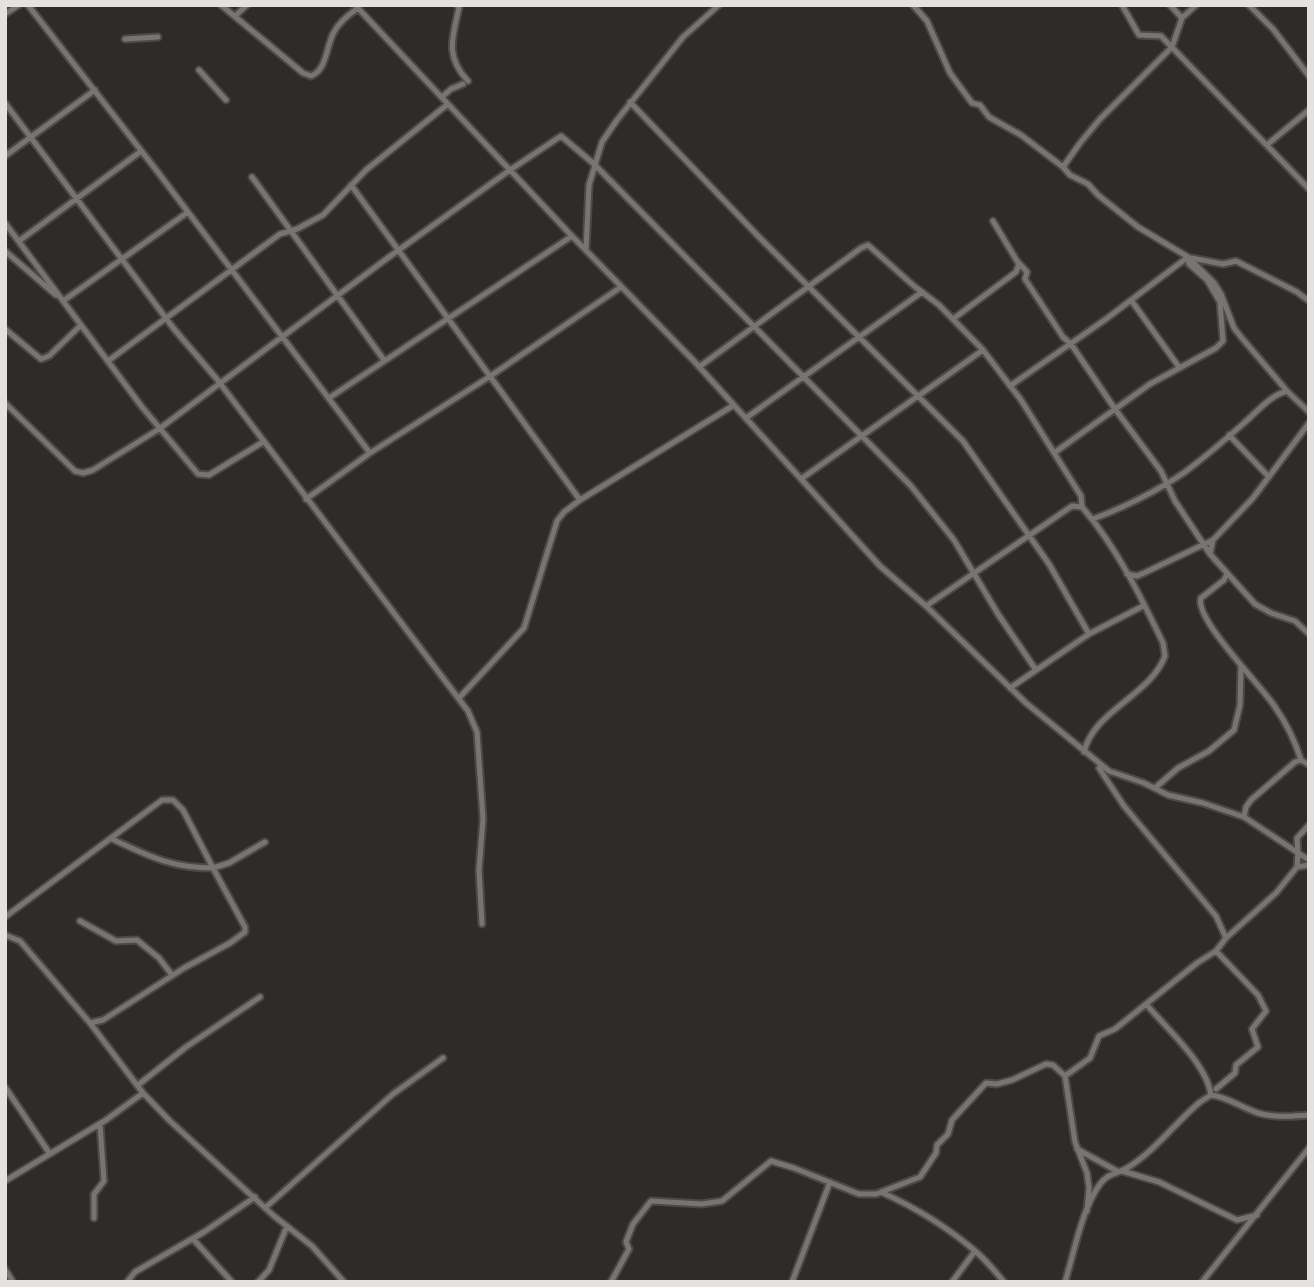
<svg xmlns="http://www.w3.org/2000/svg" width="1314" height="1287" viewBox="0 0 1314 1287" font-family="Overpass,sans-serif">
	<rect width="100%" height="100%" fill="#2e2c2a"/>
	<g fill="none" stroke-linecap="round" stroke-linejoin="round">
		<defs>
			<path id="minor" d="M28,5l129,166 213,282
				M221,5l82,68 8,3c16,-6 15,-30 23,-44 5,-10 14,-17 24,-24
				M355,5l215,229 123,126 187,206 46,40 100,97 83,68 35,12 24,12 35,8 41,14 65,43
				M457,5l2,3c-7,30 -14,49 9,73
				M913,5l14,16 23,52 22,30 8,2 9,12 32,18 42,32 7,8 18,9 10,11 40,32 50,30 26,26 7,11 13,34 7,9 46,54 22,21
				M1122,5l17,30 22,1 148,153
				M1170,5l12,13
				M1249,5l24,24 36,47
				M5,14l14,-9
				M235,16l12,-11
				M125,39l33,-2
				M199,70l27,30
				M442,97l9,-8 12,-5
				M630,102l130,136 203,203 86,123 40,70
				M5,103l169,226 42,49 252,333 9,21 6,87 -4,51 3,54
				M1268,144l41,-34
				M5,156l90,-66
				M1063,167l17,-24 20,-24 72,-72 10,-29 14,-13
				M252,177l132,183
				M351,185l229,315
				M993,221l24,40 10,11 -2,7 38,58 8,7 44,65 46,62 14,30 35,53 45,50 16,9 24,8 14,13
				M5,223l137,184 56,67 11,1 54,-33
				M19,241l121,-89
				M586,250l3,-65 13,-43 15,-22 66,-83 36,-32
				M5,251l51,44
				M1191,258l32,6 13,-3 61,31 12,9
				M1131,300l48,67
				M63,301l125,-89
				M953,319l63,-47 3,-8
				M5,329l36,30 8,-3 32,-31
				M108,361l172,-127 17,-5 26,-14 43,-45 82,-66
				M699,367l162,-119 7,-3 46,41 25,19 44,45 38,50 60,96 1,11
				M1010,386l96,-67 82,-62
				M329,398l243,-162
				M5,403l70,68 8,2 10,-3 66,-41 230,-172 121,-87 51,-34 33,28 317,322 43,54 44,74 38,56
				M746,418l176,-126
				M1229,435l40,42
				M1054,453l96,-69 66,-36 7,-7 -3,-39 -13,-22 -18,-16 -1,-7
				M801,479l182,-129
				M306,499l64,-46 119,-76 132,-90
				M1093,519c30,-11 66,-29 92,-47 20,-15 40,-32 59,-49 13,-11 25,-27 43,-32
				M1210,554l3,-14 40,-42 56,-75
				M1127,574l10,2 7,-3 69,-33
				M1227,574l-3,6 -23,18c-7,21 61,88 74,109 12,17 20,34 26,53
				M926,606l146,-100 10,1c34,39 59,90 81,136l2,13c-15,40 -71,54 -81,96
				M1010,688l79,-54 54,-28
				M459,698l65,-70 33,-107 7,-9 16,-12 154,-95
				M1099,768l25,38 92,110 10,22
				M1155,788l23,-20 31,-17 25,-21 6,-25 1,-39
				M1244,817l2,-10 5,-7 44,-38 6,-2 8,5
				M1297,867l12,-2
				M5,917l157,-117h11l10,10 30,58 16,-5 36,-21
				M80,921l36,20 21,-1 22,18 13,17
				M5,935l15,6 70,82 53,70 27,28 104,95 38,30 32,36
				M1216,951l42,44 8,16 -14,18 6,18 -22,18 -1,8 -19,16
				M1147,1005c20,24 60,59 64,90
				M90,1023l13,-3 11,-7 70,-45 46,-25 15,-11v-5l-32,-59c-42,0 -64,-12 -101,-29
				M138,1085l48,-38 74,-50
				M5,1087l45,67
				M1077,1149l40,22
				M1122,1171l37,11 78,38 20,-5
				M5,1181l101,-61 37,-27
				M881,1192c33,15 66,35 93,58 11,9 21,21 30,32
				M265,1208l128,-114 50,-36
				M1087,1211l2,-23 -2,-15 -12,-31 -10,-66 25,-18 9,-22 16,-7 82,-66 19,-12 10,-13 50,-45 21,-26 1,-14 -1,-15 12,-13
				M94,1218v-24l10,-13 -4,-57
				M193,1239l39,43
				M5,1269l8,13
				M127,1282l8,-10 69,-40 51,-35
				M258,1282l11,-12 18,-44
				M611,1282l18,-33 -3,-7 7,-18 18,-23 51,3 20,-3 49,-40 23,7 65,26h17l44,-17 16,-24 1,-8 11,-11 4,-14 34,-37 11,1 15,-4 34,-16 7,1 12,11
				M792,1282l38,-100
				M952,1282l23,-31
				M1065,1282c10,-32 16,-71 35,-98 8,-11 17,-10 27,-16 28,-17 49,-46 73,-66l11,-7c17,2 31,13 47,18 16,5 34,3 51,2
				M1202,1282l107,-134"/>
		</defs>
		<use href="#minor" stroke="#4b4a49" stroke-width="9"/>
		<use href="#minor" stroke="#777472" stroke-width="5"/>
	</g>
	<rect width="1314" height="1287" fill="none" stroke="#e3e2e1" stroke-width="14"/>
</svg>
